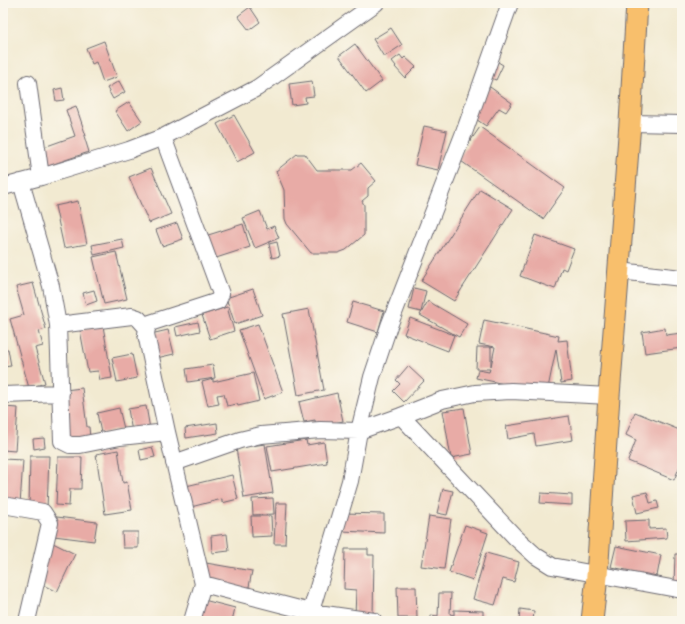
<svg xmlns="http://www.w3.org/2000/svg" width="685" height="624" viewBox="0 0 685 624" font-family="'Balsamiq Sans',sans-serif">
	<rect width="100%" height="100%" fill="#fbf7ec"/>
	<filter id="ink" filterUnits="userSpaceOnUse"><feTurbulence type="fractalNoise" baseFrequency=".025" numOctaves="2"/><feDisplacementMap in="SourceGraphic" scale="8" xChannelSelector="R" yChannelSelector="G"/><feConvolveMatrix kernelMatrix="1 2 1 2 8 2 1 2 1" color-interpolation-filters="sRGB"/></filter>
	<filter id="wash" filterUnits="userSpaceOnUse"><feTurbulence type="fractalNoise" baseFrequency=".012" numOctaves="4" result="noise"/><feDisplacementMap in="SourceGraphic" scale="16" xChannelSelector="R" yChannelSelector="G"/><feGaussianBlur stdDeviation="0.9" result="paint"/><feColorMatrix in="noise" values="0 0 0 0 0 0 0 0 0 0 0 0 0 0 0 0 0 1.4 0 .05"/><feComposite in="paint" operator="in"/></filter>
	<g filter="url(#wash)">
		<rect width="100%" height="100%" fill="#f2ead1"/>
		<g id="blocks">
			<path fill="#e8aba6" d="M250,7l10,15 -11,8 -11,-14z
				M391,28l11,17 -18,12 -11,-18z
				M104,41l13,36 -14,5 -7,-20 -4,2 -6,-16z
				M355,44l27,37 -16,12 -27,-37z
				M400,55l3,4 2,-2 11,10 -11,11 -10,-11 1,-1 -4,-5z
				M498,62l5,3 -7,15 -5,-2z
				M119,81l6,11 -12,7 -6,-11z
				M312,81l2,15 -9,1 1,6 -14,2 -3,-21z
				M490,87l22,16 -6,9 -7,-4 -13,18 -16,-11z
				M62,88l2,12 -8,1 -2,-11z
				M129,102l13,19 -14,10 -13,-20z
				M76,106l10,30h-2l5,16 -50,17 -6,-18 42,-15 -9,-26z
				M234,115l21,37 -18,10 -20,-38z
				M424,126l23,5 -9,39 -23,-5z
				M480,127l85,61 -22,31 -85,-60z
				M297,154h8l12,16h35l9,-7 15,18 -8,7v8l-6,5 2,4v30l-18,15 -8,3h-27l-24,-29 -2,-5 -1,-29 -8,-19z
				M151,168l20,46 -22,9 -20,-46z
				M480,189l33,20 -59,92 -33,-20z
				M78,201l9,43 -23,4 -9,-42z
				M260,211l7,18 7,-3 5,12 -24,10 -12,-30z
				M177,223l6,16 -21,7 -6,-16z
				M243,224l7,23 -40,13 -8,-23z
				M535,235l39,14 -8,21 -4,-2 -7,21 -35,-13z
				M122,239l2,9 -30,7 -2,-10z
				M277,242l3,14 -8,2 -3,-14z
				M116,252l11,47 -23,5 -11,-47z
				M33,283l13,46 -7,2 4,15 -8,2 10,35 -16,5 -19,-69 14,-4 -8,-28z
				M414,288l12,3 -5,21 -12,-3z
				M253,289l9,26 -27,9 -9,-26z
				M94,290l3,11 -11,4 -3,-12z
				M428,301l39,23 -8,13 -39,-22z
				M353,302l31,9 -6,21 -31,-10z
				M227,307l7,24 -24,8 -8,-24z
				M309,309l15,81 -26,5 -15,-81z
				M410,318l44,17 -6,16 -44,-17z
				M484,320l75,16 -1,5 9,-1 5,41 -11,2 -5,-34 -9,44 -71,-15 2,-8 11,2 1,-3h-14l1,-22h14v19l4,-19 -16,-3z
				M198,322l2,9 -23,5 -2,-9z
				M258,324l25,68 -19,7 -25,-69z
				M103,326l9,52 -12,2 -2,-9 -10,1 -8,-42z
				M665,328l1,7 16,-2v15l-37,5 -3,-21z
				M168,330l6,24 -26,6 -6,-24z
				M3,349h5l3,17 -8,1z
				M132,354l5,24 -20,4 -5,-24z
				M213,365l2,13 -27,4 -2,-13z
				M408,366l16,15 -20,21 -11,-11 7,-7 -4,-4z
				M253,373l6,28 -21,5 -1,-2 -10,2 -3,-12 -7,1 2,9 -11,2 -6,-24 11,-3v3z
				M82,388l5,39h2l1,11 -28,4 -6,-51z
				M337,393l6,28 -27,6 -1,-7 -11,2 -5,-20z
				M146,406l4,23 -18,3 -4,-23z
				M3,407l15,1 -3,43 -12,-1z
				M119,408l5,21 -23,4 -4,-20z
				M464,408l8,46 -21,4 -8,-47z
				M635,412l47,19v30l-8,19 -46,-19 8,-21 -10,-5z
				M569,416l4,24 -37,6 -2,-12 -26,5 -2,-13z
				M217,423l1,10 -32,5 -1,-10z
				M44,438l1,9 -11,2 -1,-10z
				M306,440l1,5 17,-3 3,21 -55,9 -5,-26z
				M265,444l8,49 -29,5 -8,-50z
				M152,447l3,10 -14,3 -2,-10z
				M118,450l5,33 4,-1 5,28 -27,4 -9,-60z
				M30,456h19l-2,53 -18,-1z
				M58,457h24l-1,32h-11l-1,17 -13,-1z
				M3,459l20,1 -3,45 -17,-1z
				M232,475l6,24 -16,4v-4l-35,9 -5,-21z
				M443,489l10,2 -6,24 -10,-2z
				M647,492l3,11 7,-2 2,7 -22,5 -4,-18z
				M541,493l31,2v10l-32,-2z
				M273,498l1,16 -21,1 -1,-16z
				M276,503h11l-2,41h-11z
				M342,513l42,1v19l-42,-2z
				M49,516l48,6 -3,19 -48,-6z
				M251,516h20l1,20 -20,1z
				M429,516l22,3 -7,50 -23,-3z
				M649,520v9l17,-1 1,10 -41,3 -1,-20z
				M465,525l23,8 -15,47 -24,-8z
				M122,532h16v16h-15z
				M227,534l2,17 -17,2 -1,-17z
				M53,543l22,11 -18,38 -22,-11z
				M616,546l45,9 -4,21 -46,-9z
				M345,549h23v6h6l-1,62 -18,-1 1,-26 -12,-1z
				M486,553l33,9 -5,20 -11,-3 -8,26 -22,-6z
				M675,554h7v31h-8z
				M206,563l46,8 -4,21 -45,-7z
				M397,587h19l1,31h-19z
				M439,593h12l-1,21 4,1v-5l29,1v10h-52v-6l7,1z
				M196,598l39,10 -3,13h-42z
				M520,609l14,2 -1,10h-14z"/>
		</g>
	</g>
	<g filter="url(#ink)">
		<use href="#blocks" fill-opacity="0" stroke="#6b6870" stroke-width="1"/>
		<g fill="none" stroke-linecap="round" stroke-linejoin="round">
			<defs>
				<path id="minor" d="M28,83l13,94
					M630,123l52,1
					M163,137l58,157 -3,7 -68,22 -3,5 -1,6 21,98 36,152 -11,37
					M21,182l30,104 7,39 4,116 8,4h10l40,-8 47,-5
					M3,187l38,-10 88,-27 34,-13 94,-49 119,-85
					M619,271l63,7
					M58,325l74,-9 6,2 9,10
					M3,395l58,-2
					M401,416l114,121 21,19 16,10 130,24
					M174,463l66,-23 21,-5 59,-5 39,1 42,-15 41,-16 33,-7 36,-2 98,5
					M3,505l40,7 7,11 -23,98
					M203,584l108,28 63,9
					M308,621l42,-140 9,-50 13,-54 17,-51 76,-196 45,-127"/>
				<path id="major" d="M592,621l5,-45 12,-180 21,-273 7,-120"/>
			</defs>
			<use href="#minor" stroke="#6b6870" stroke-width="18"/>
			<use href="#major" stroke="#6b6870" stroke-width="23"/>
			<use href="#minor" stroke="#fff" stroke-width="16"/>
			<use href="#major" stroke="#f8bf6c" stroke-width="21"/>
		</g>
	</g>
	<rect width="685" height="624" fill="none" stroke="#fbf7ec" stroke-width="16"/>
</svg>
